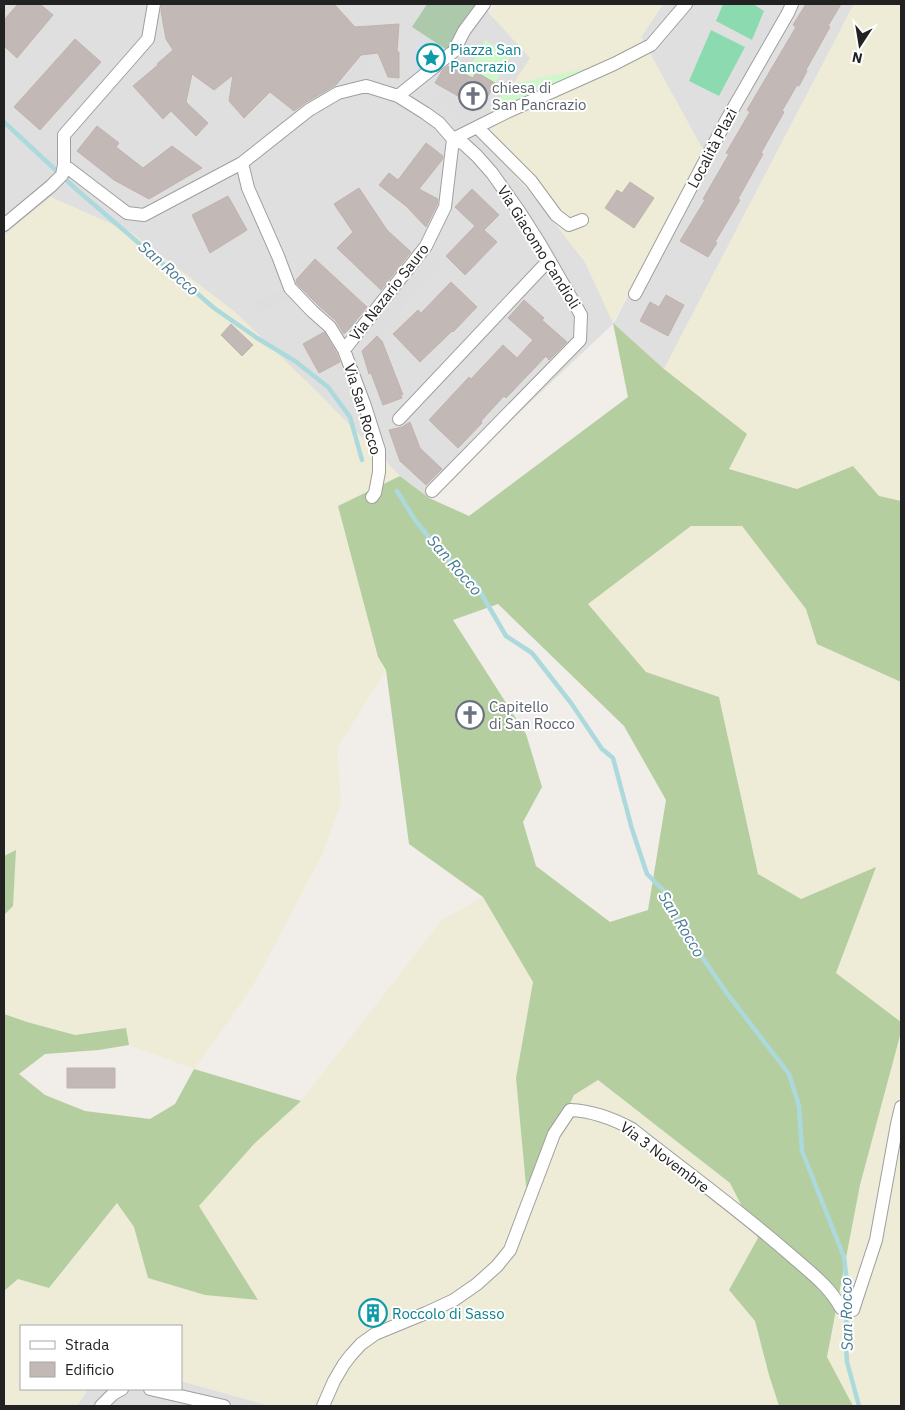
<svg xmlns="http://www.w3.org/2000/svg" width="905" height="1410" viewBox="0 0 905 1410" font-family="'IBM Plex Sans',sans-serif">
	<rect width="100%" height="100%" fill="#f1ede9"/>
	<path fill="#e0dfdf" d="M4,4h482l3,9 41,44 14,152 41,53 29,61 89,-173 -62,-113 22,-33h191l-190,365 -51,-45 -184,174 -29,-22 -95,-96 -254,-183 -47,38z
		M181,1381l89,25h-193l11,-17h93z"/>
	<path fill="#eeecd6" d="M496,4h167l-22,33 62,113 -90,173 -28,-61 -41,-53 -64,-74 50,-77 -41,-45z
		M854,4h47v497l-22,-5 -27,-30 -54,23 -70,-21 -64,-99z
		M51,197l81,36 103,79 70,68 95,96 -62,30 40,151 8,13 -49,78 4,54 -19,53 -67,127 -34,50 -27,37 -65,-24 -3,-17 -51,7 -48,-13 -23,-8v-99l9,-9 3,-56 -12,6v-621z
		M691,526h51l64,83 11,35 84,38v340l-65,-49 39,-105 -74,31 -43,-25 -39,-177 -73,-25 -58,-68z
		M483,897l50,85 -17,96 11,117 47,-100 23,-15 133,103 28,55 -28,52 25,31 14,54 10,31h-509l-89,-25v-55h-160v63h67l-11,17h-73v-115l14,-12 32,9 67,-85 17,24 14,51 110,22 -59,-94 55,-62 47,-43 141,-181z
		M901,1032v374h-48l-26,-49 33,-172z"/>
	<path fill="#b5cea0" fill-rule="evenodd" d="M613,323l51,46 83,65 -18,35 68,20 56,-23 26,30 22,5v181l-84,-38 -11,-35 -64,-83h-51l-103,78 58,68 73,25 39,177 43,25 75,-32 -40,106 65,49v10l-41,153 -33,172 26,49h-74l-10,-31 -14,-54 -26,-31 29,-52 -28,-55 -132,-103 -24,15 -47,101 -11,-118 17,-96 -50,-85 -74,-53 -23,-174 -8,-13 -40,-151 62,-30 29,22 40,18 159,-119zM498,604l126,122 42,74 -18,110 -38,12 -74,-56 -13,-44 19,-35 -16,-53 -73,-114z
		M16,850l-3,56 -9,9v-59z
		M4,1014l23,8 48,13 51,-7 3,17 -30,5 -54,4 -26,20 26,21 40,16 65,8 25,-15 19,-35 107,32 -47,43 -55,62 59,94 -53,-5 -57,-17 -14,-51 -17,-24 -68,85 -31,-9 -14,12z"/>
	<path fill="#acc9ab" d="M427,4h51l-31,46 -35,-23z"/>
	<path fill="#cef7ca" d="M485,40l26,16 -16,27 -19,-11 -4,6 -7,-3z
		M593,67l-106,49 21,-31z"/>
	<path fill="#8cdbb0" d="M723,4h30l11,7 -12,29 -36,-19z
		M711,30l34,17 -26,49 -30,-15z"/>
	<path fill="#dedede" d="M767,16l13,12 -50,86 -13,-9z
		M476,35l9,5 -20,35 -8,-5z
		M363,56l9,7 -24,25 -8,-3z
		M439,90l33,24 -8,9 -31,-24z
		M473,139l57,71 62,99 -11,6 -62,-104 -53,-65z
		M50,146l8,16v9l-12,-13z
		M426,246l15,18 -52,61 -16,15 -10,-13z
		M282,290l7,8 -28,14 -9,-8z"/>
	<path fill="#dddfe7" d="M419,38l30,17 -14,28 -25,-15 4,-7 -3,-10z"/>
	<g fill="none" stroke-linecap="round" stroke-linejoin="round">
		<path stroke="#acd9dc" stroke-width="4.5" d="M4,122l72,67 138,119 43,30 38,23 33,26 22,30 12,43
			M397,491l18,29 24,30 36,33 31,53 26,17 39,50 31,46 11,9 19,71 15,45 16,16 20,39 43,63 63,82 10,32 3,45 42,106 5,43 -4,31 2,31 12,44"/>
	</g>
	<path fill="#c2b8b5" stroke="#c2b2ac" d="M18,4h22l13,11 -36,43 -13,-12v-26z
		M162,4h172l21,23 44,-3 -2,28h2v26l-11,-1 -10,-24 -17,2 -25,30 -31,18 -11,8 -24,-19 -26,26 -15,-17 4,-26 -19,15 -22,-16 -6,28 22,21 -12,13 -25,-25 -8,8 -30,-33 25,-21 -1,-1 16,-14 -7,-11 -5,-28z
		M806,4h35l-13,22 2,1 -24,43 1,1 -8,15 -2,-1 -15,26 2,1 -23,41 2,1 -25,45 2,1 -25,42 2,1 -9,14 -28,-16 25,-41 -2,-1 26,-45 -3,-1 24,-41 -3,-2 49,-83 -3,-2z
		M75,39l26,23 -61,68 -26,-23z
		M448,66l25,12 3,-6 19,11 -14,26 -46,-26 7,-12z
		M97,126l22,17 -3,4 27,21 29,-22 30,22 -53,31 -35,-19 -37,-29z
		M426,143l17,13 -1,4 -23,29 19,10 -1,6 -11,22 -20,-21 -27,-21 10,-12 9,7z
		M630,182l24,16 -20,30 -29,-20 12,-18 5,3z
		M359,188l28,42 24,22 -30,38 -44,-42 16,-16 -19,-28z
		M472,189l27,26 -15,15 13,12 -32,33 -19,-19 29,-30 -20,-19z
		M228,196l19,34 -37,23 -18,-38z
		M315,259l52,48 -16,20 -7,7 -8,-13 -18,-16 -21,-21 -1,-4z
		M451,282l26,25 -24,25 -1,-1 -32,31 -27,-28 25,-24 3,3z
		M666,295l18,10 -16,31 -28,-15 10,-19 9,5z
		M524,300l20,18 -2,2 25,22 -18,18 -3,-4 -40,42 -2,-2 -23,25 1,2 -24,25 -29,-28 40,-43 2,2 32,-34 14,13 16,-18 -25,-22z
		M231,324l22,21 -11,11 -21,-21z
		M324,332l13,22 3,8 -21,11 -16,-29z
		M377,336l5,5 21,54 -3,-3 2,6 -19,7 -12,-32 -2,1 -7,-23z
		M410,422l10,26 22,21 -16,16 -26,-24 -11,-31 13,-3z
		M67,1068h48v20h-48z
		M375,1305l7,9 -10,7 -7,-9z"/>
	<g fill="none" stroke-linecap="round" stroke-linejoin="round">
		<defs>
			<path id="street" d="M154,4l-6,35 -84,96v30l63,48 17,2 98,-52 67,-53 29,-17 28,-7 32,10 27,17 14,10 14,16 -8,68 -19,39 -82,104 -14,-23 -18,-16 -22,-23 -12,-32 -30,-68 -6,-25
				M398,96l56,-45 10,-20 20,-27
				M477,127l32,-16 105,-47 37,-19 35,-41
				M453,139l24,-12 54,54 25,34 13,10 13,-5
				M4,225l47,-39 11,-11 2,-10
				M635,294l91,-173 62,-108 4,-9
				M344,350l21,56 14,44v22l-4,21 -3,4
				M399,419l150,-159
				M432,491l148,-151 1,-25 -41,-71 -21,-33 -27,-38 -15,-17 -13,-12 -11,-5
				M150,1389l74,17
				M101,1406l12,-12 9,-5
				M323,1406l11,-25 10,-17 7,-9 10,-11 14,-10 51,-21 28,-13 23,-16 20,-18 13,-16 44,-116 16,-24c23,1 42,8 62,19 54,43 110,83 162,129 17,15 36,29 47,50l12,2 23,-70 21,-116 4,-17"/>
		</defs>
		<use href="#street" stroke="#9f9f9f" stroke-width="14"/>
		<use href="#street" stroke="#fff" stroke-width="12"/>
	</g>
	<defs>
		<symbol id="sight-ring" viewBox="-11 -11 22 22"><circle r="9.5" fill="#fff" stroke="#0f9aa8" stroke-width="1.5"/><path d="M0-6L1.8-2.2L6-1.7L2.9 1.2L3.7 5.4L0 3.3L-3.7 5.4L-2.9 1.2L-6-1.7L-1.8-2.2Z" fill="#0f9aa8"/></symbol>
		<symbol id="church-ring" viewBox="-11 -11 22 22"><circle r="9.5" fill="#fff" stroke="#6b7280" stroke-width="1.5"/><path d="M-1.2-6h2.4v3.5h3.3v2.4h-3.3V6h-2.4V-.1h-3.3v-2.4h3.3Z" fill="#6b7280"/></symbol>
		<symbol id="building-ring" viewBox="-11 -11 22 22"><circle r="9.5" fill="#fff" stroke="#0f9aa8" stroke-width="1.5"/><path d="M-4-6H4V6H1V3H-1V6H-4ZM-2.5-4.3h1.7v1.8h-1.7ZM.8-4.3h1.7v1.8H.8ZM-2.5-1h1.7V.8h-1.7ZM.8-1h1.7V.8H.8Z" fill="#0f9aa8"/></symbol>
	</defs>
	<g fill-rule="evenodd">
		<use href="#sight-ring" x="415" y="42" width="32" height="32"/>
		<use href="#church-ring" x="457" y="80" width="32" height="32"/>
		<use href="#church-ring" x="454" y="699" width="32" height="32"/>
		<use href="#building-ring" x="357" y="1297" width="32" height="32"/>
	</g>
	<g text-anchor="middle" dominant-baseline="central" stroke-width="4" stroke-linejoin="round" paint-order="stroke">
		<g font-size="15" fill="#0d838f" stroke="#fff" text-anchor="start">
			<text x="450" y="49">Piazza San<tspan x="450" dy="17">Pancrazio</tspan></text>
			<text x="392" y="1313">Roccolo di Sasso</text>
		</g>
		<g font-size="15" fill="#5b616d" stroke="#fff" text-anchor="start">
			<text x="492" y="87">chiesa di<tspan x="492" dy="17">San Pancrazio</tspan></text>
			<text x="489" y="706">Capitello<tspan x="489" dy="17">di San Rocco</tspan></text>
		</g>
		<g font-size="15" fill="#222" stroke="#fff">
			<text transform="translate(712 148) rotate(-62)">Località Plazi</text>
			<text transform="translate(539 247) rotate(58)">Via Giacomo Candioli</text>
			<text transform="translate(389 292) rotate(-52)">Via Nazario Sauro</text>
			<text transform="translate(363 409) rotate(73)">Via San Rocco</text>
			<text transform="translate(665 1157) rotate(37)">Via 3 Novembre</text>
		</g>
		<g font-size="16" font-style="italic" fill="#487b96" stroke="#fff">
			<text transform="translate(169 268) rotate(41)">San Rocco</text>
			<text transform="translate(455 565) rotate(49)">San Rocco</text>
			<text transform="translate(682 924) rotate(59)">San Rocco</text>
			<text transform="translate(846 1314) rotate(-91)">San Rocco</text>
		</g>
	</g>
	<rect width="905" height="1410" fill="none" stroke="#222222" stroke-width="10"/>
	<rect x="20" y="1325" width="162" height="65" fill="#ffffff" stroke="#a7a7a7"/>
	<rect x="30" y="1341" width="25" height="8" fill="#ffffff" stroke="#a7a7a7"/>
	<text x="65" y="1350" font-size="15" fill="#222222">Strada</text>
	<rect x="30" y="1362" width="25" height="15" fill="#c2b8b5" stroke="#a7a7a7"/>
	<text x="65" y="1375" font-size="15" fill="#222222">Edificio</text>
	<g transform="translate(860 45) rotate(192)" stroke="#ffffff" stroke-width="4" paint-order="stroke">
	<path d="M0-4L9 19L0 12L-9 19Z" fill="#222222"/>
	<text y="-8" font-size="14" font-weight="bold" text-anchor="middle" fill="#222222">N</text>
	</g>
</svg>
